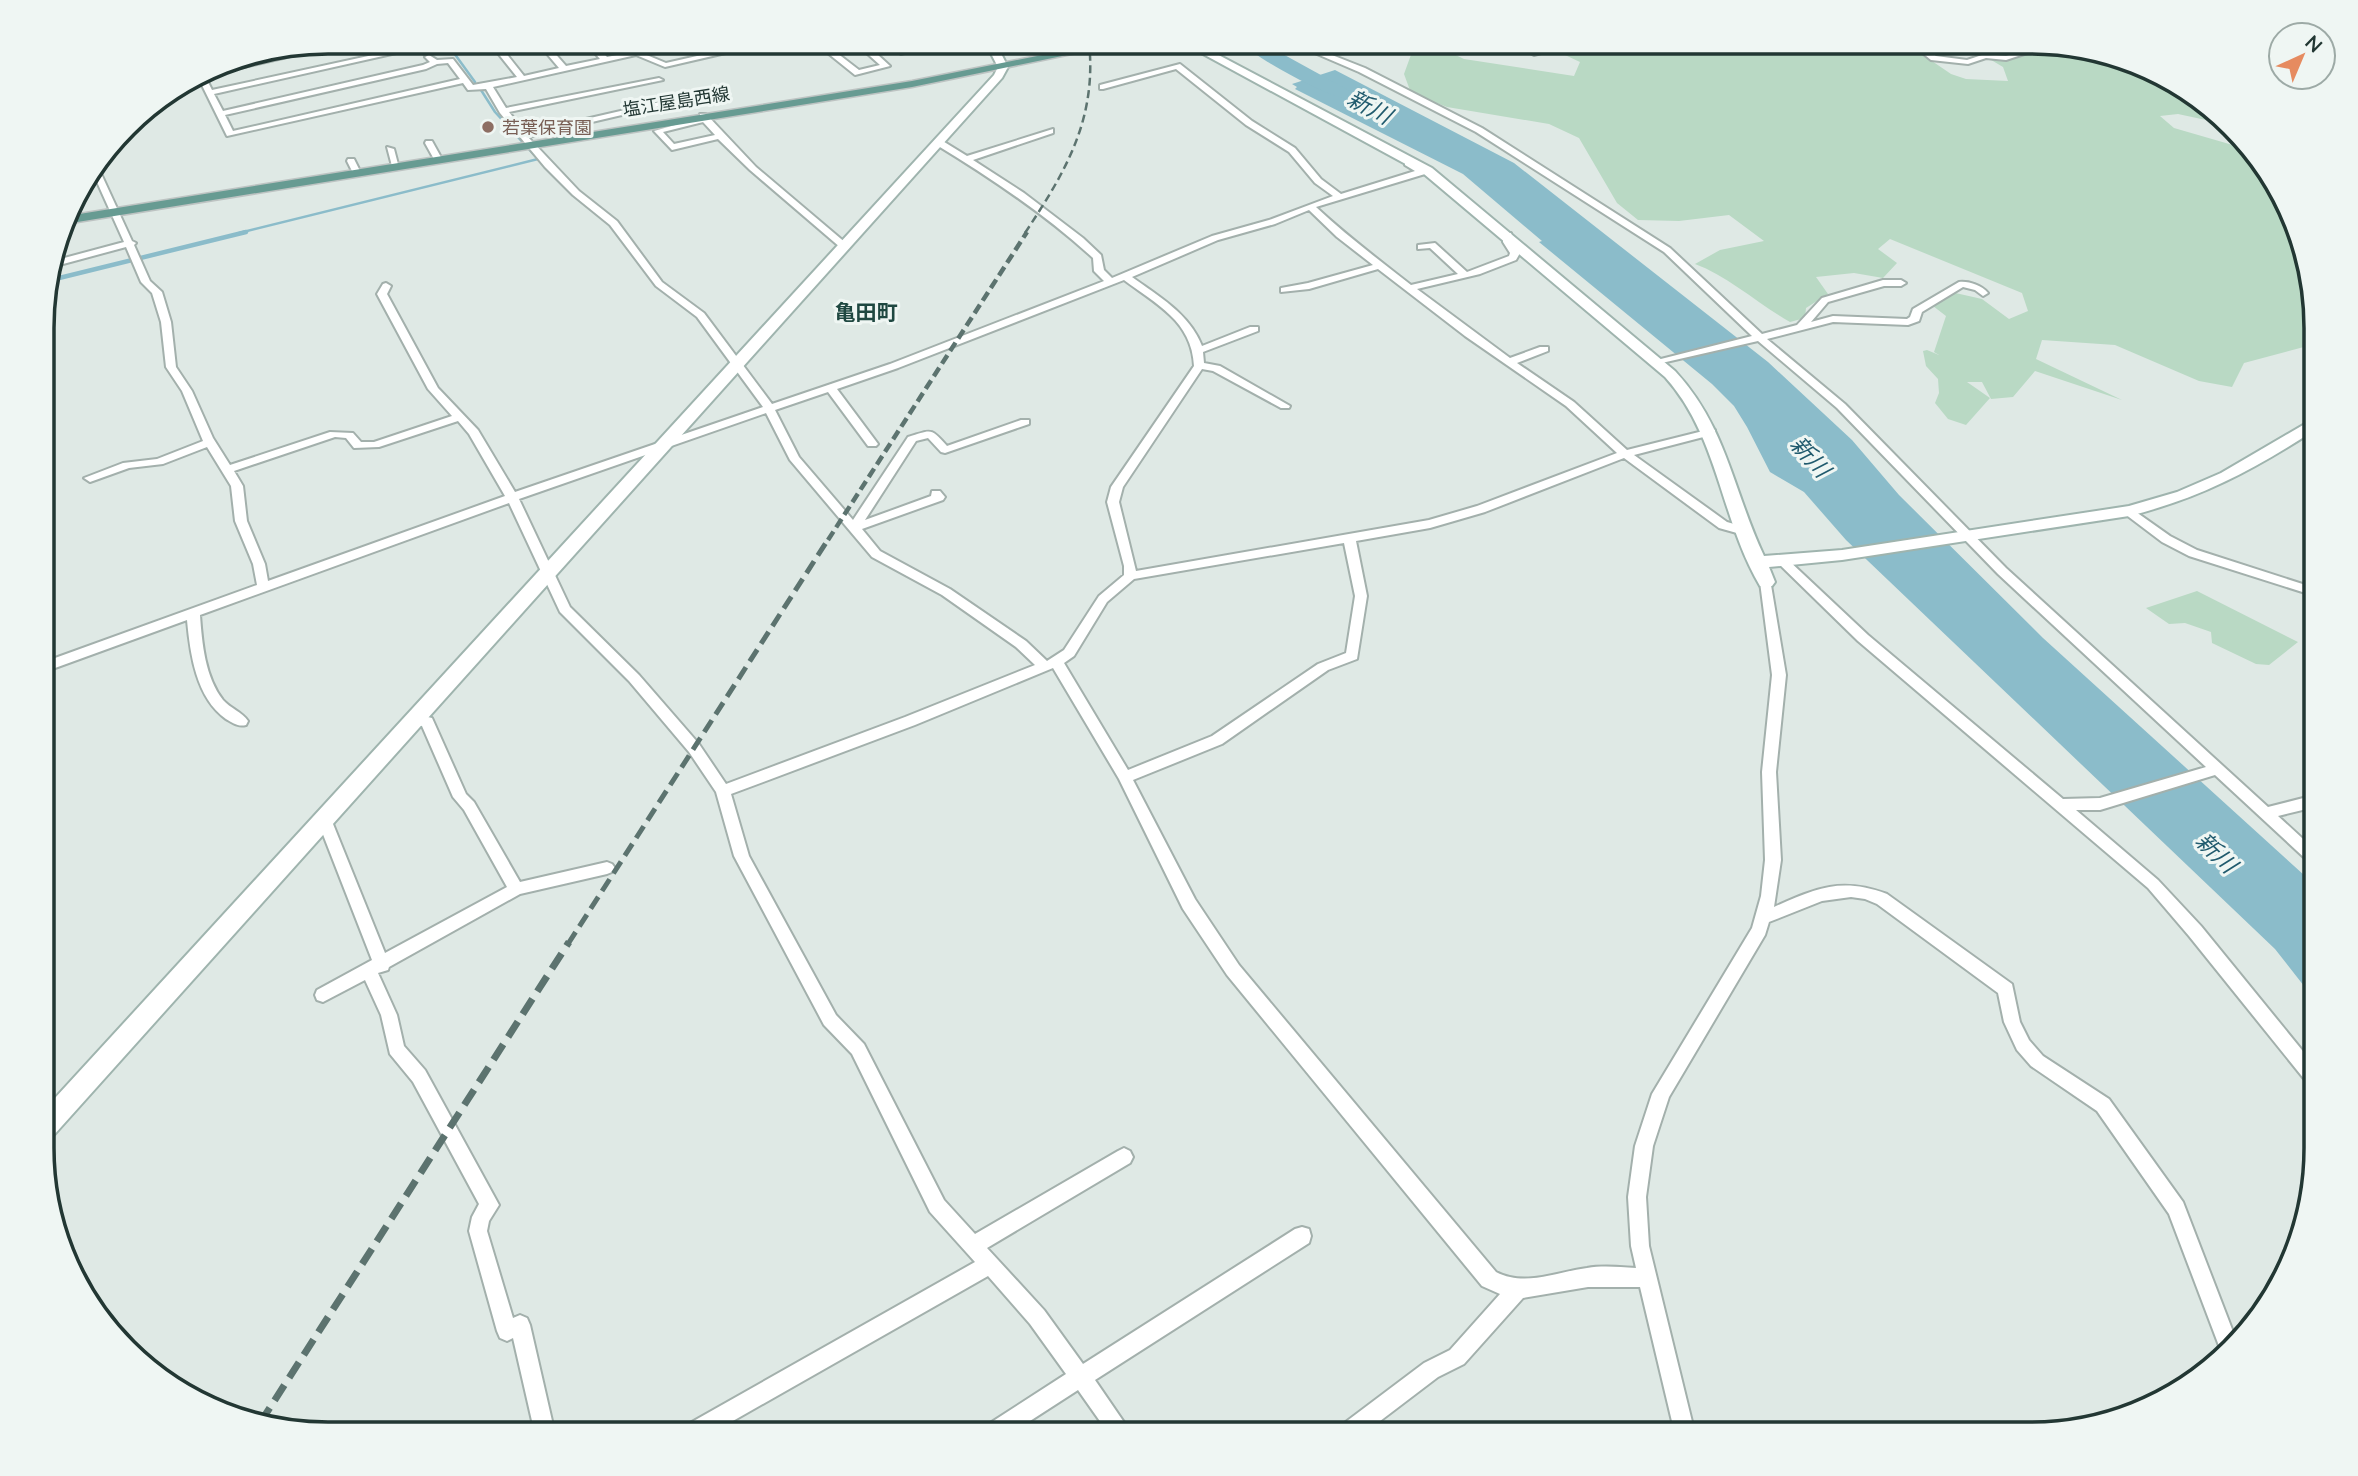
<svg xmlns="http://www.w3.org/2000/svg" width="2358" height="1476" viewBox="0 0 2358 1476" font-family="Lato,'Noto Sans JP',sans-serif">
	<rect width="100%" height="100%" fill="#dfe9e5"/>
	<path fill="#b9d9c4" d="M1547,42h224l28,10 14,2 -6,-12h97l47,32 15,5 42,2 -5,-14 -42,-25 18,4 23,12 50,-13 51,7v3l86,35 31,33 -42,-9 -18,2 14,12 69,20 35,37 37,124v35l-71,19 -12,24 -33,-6 -84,-36 -73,-5 -6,19 86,41 -87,-29 -22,26 -22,2 -9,-17h-15l23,16 -24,27 -18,-6 -13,-16 4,-10 -1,-14 -12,-13 -3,-15 4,-1 12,5 -5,-3 12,-36 -13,-10 18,-14 31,7 27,20 19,-8 -6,-18 -132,-54 -12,10 19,14 -14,15 -29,-5 -38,4 12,17 -22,14 -1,10 -15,4c-32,-18 -62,-46 -95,-58l25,-14 44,-9 -35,-26 -50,6 -41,-1 -21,-17 -38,-65 -30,-14 -102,-17 -36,-14 -7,-19 8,-22 31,-3 21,10 110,17 6,-14 -30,-14z
		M2197,591l101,51 -29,23 -13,-1 -44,-21 -1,-11 -26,-9 -16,1 -23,-16z"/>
	<path fill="#8bbcca" d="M1335,70l179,93 254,199 84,78 47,55 144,143 272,247v115l-40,-51 -429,-409 -42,-48 -34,-20 -23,-45 -13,-21 -22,-22 -173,-142 3,-1 -79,-67 -168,-85 2,-2 -5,-3z"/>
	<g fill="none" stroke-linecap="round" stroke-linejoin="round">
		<path stroke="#8bbcca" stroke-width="2.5" d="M446,42l29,40
			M239,233l299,-74 -43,-47 -14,-22"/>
		<path stroke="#8bbcca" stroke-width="4.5" d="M47,281l199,-49"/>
		<path fill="#8bbcca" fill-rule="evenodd" d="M1241,42h20l98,54 -3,4c-18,4 -103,-43 -115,-58z"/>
		<defs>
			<path id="street" d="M338,42h14l-147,34 7,14 207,-45 4,2 -209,47 9,17 200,-46 7,-3 -5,-5 4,-2 8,5 16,-1 20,26 44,-8 -28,-35h8l27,34 35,-8 -22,-26h8l21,24 34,-7 -15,-17h8l14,15 30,-6 29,12 93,-21h14l-108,25 -29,-12 -143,32 13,21 153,-30 4,2 -154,32 16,21 165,-38v4l-162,38 51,54 38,30 45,61 42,31 68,91 118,-40 214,-83 -10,-10 -1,-13c-48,-44 -102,-80 -158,-114v-4h6l26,16 86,-27v4l-80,27 51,33 59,45 18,17 3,15 8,8 100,-42 57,-16 64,-24 -18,-13 -26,-31 -43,-27 -70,-56 -73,20h-3v-4l80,-21 72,57 43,27 26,31 20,15 74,-23 -10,-6v-4h6l14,9v4l-109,33c31,29 63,53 95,78l47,-11 -28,-26 -12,1v-4l17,-2 32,29 42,-16 1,-3 -7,-11v-7l8,-2 2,9 7,11 -4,7 -36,14 -63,15 93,69 30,-11h8v4l-31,12 57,39 53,48 84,-21 4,1v4l-81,21 93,67 21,6 2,3 -6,4 -25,-7 -95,-70 -139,54 -55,16 -74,13 11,55 -10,63 -29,11 -106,74 -89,36 62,119 44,66 257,307c29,15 60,0 91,-4 16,-3 32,-1 49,0l-5,-22 -3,-49 7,-51 17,-52 100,-166 9,-32 4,-36 -3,-88 10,-97 -12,-93 2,-3h8l16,96 -10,97 5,88 -7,47c43,-19 67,-30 113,-13l125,90 8,38 9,18 14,16 66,43 74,103 52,135 -14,14 -52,-137 -72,-103 -66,-45 -14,-16 -13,-28 -6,-29 -121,-89 -12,-5 -14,-2 -29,4 -53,21 -4,13 -96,162 -16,49 -7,51 3,49 46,188h-20l-35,-147h-52l-65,11 -59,66 -26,13 -75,57h-27l3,-7 85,-64 26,-13 50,-56 -18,-8 -255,-311 -44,-66 -64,-130 -66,-111 -138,57 -184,69 18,62 87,159 28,29 80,156 31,34 143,-83 6,-3 6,3 3,6 -3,6 -143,85 57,62 39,54 212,-135 7,-2 7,2 2,7 -2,7 -214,137 37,54h-23l-31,-44 -68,44h-29l3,-7 82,-53 -36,-50 -42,-48 -278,158h-30l3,-7 292,-165 -45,-50 -78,-158 -28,-29 -90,-169 -18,-64 -27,-40 -60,-71 -69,-69 -51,-109 -309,112c2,28 5,62 23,85 7,8 19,12 25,21l-2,4c-8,2 -13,-2 -20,-6 -30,-21 -36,-66 -39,-99l-143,52v-10l213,-77 -4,-21 -18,-43 -4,-35 -24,-39 -44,17 -34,4 -39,14 -6,-4 39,-15 34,-4 46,-18 -21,-50 -16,-24 -5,-45 -9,-29 -11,-11 -15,-35 -74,20 1,-6 71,-19 -31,-69 5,-6 34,74 4,2 -2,2 16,36 12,11 9,30 5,45 16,24 21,47 17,27 100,-33 23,1 8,9h13l78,-26 -24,-27 -51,-95 6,-10 3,-1 5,3 -4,8 51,94 40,42 37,62 248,-85 -66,-90 -41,-31 -46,-61 -37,-30 -28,-28 -45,-54 -14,-24 -18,1 -5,-7 -236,53 -29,-59 10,-7zM448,63l12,16 -227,52 -8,-16 201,-46 11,-5zM1309,210l28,27 36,28 -65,18 -27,5v4l28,-3 69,-20 87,67 101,70 51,47 -140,53 -48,14 -293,51 -17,-69 4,-15 79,-118 11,2 68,37h8l1,-2 -70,-40 -16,-3 -1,-11 55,-21v-4h-8l-48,19c-12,-32 -44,-50 -70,-69l86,-37 57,-16zM1124,280c32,24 68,41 70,86l-83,121 -4,15 17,64v9l-25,21 -35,54 -17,11 -21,-20 -76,-52 -70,-38 -18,-22 81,-29 2,-3 -5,-6h-8l-1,5 -66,24 51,-79 12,-3 13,14 4,1 84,-29v-4h-8l-74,26c-17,-19 -15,-16 -39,-9l-55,83 -54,-63 -24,-47 53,-18 40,54h8l2,-2 -41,-55 61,-21zM766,413l24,47 82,97 70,38 74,52 19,18 -130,52 -179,67 -27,-40 -60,-69 -69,-68 -51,-108zM458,421l11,13 36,62 -237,85 -3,-17 -18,-43 -4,-35 -9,-15 101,-34 11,1 8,10 25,-1zM1344,543l11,53 -9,57 -28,11 -106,72 -84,34 -64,-107 10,-7 33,-54 27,-23z
				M460,42h14l-50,12 -4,-2z
				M814,42h9l9,7 33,-6 25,23 -35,9zM861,48l19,17 -21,5 -22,-17z
				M889,42h8l11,10 -7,2z
				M921,42h8l8,7 -7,2z
				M1051,42h9l2,2 -4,2z
				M1289,42h10l66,26 117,60 188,120 92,86 35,-9 25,-27 61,-18h18l5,3 -5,3h-17l-56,16 -17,20 22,-6 74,3 3,-2 3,-8 46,-27c10,-1 22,3 29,11l-5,3 -8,-6 -12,-3 -41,25 -3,9 -11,4 -75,-3 -66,17 78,65 161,164 262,239 47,-12v12l-37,9 37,34v15l-5,-2 -95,-88 -115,35h-24l82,70 43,46 114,140v21l-6,-2 -120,-149 -41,-48 -290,-247 -82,-80 6,-4 4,1 82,77 195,164 37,-1 106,-31 -208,-193 -161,-166 -79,-67 -105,24v-4l99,-25 -88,-84 -188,-120 -117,-60z
				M1466,42h17l-14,3z
				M1510,42h10l21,11 -7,2z
				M1909,42h9l18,14 31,4 18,-6 21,2 37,-12 9,1 -46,15 -20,-2 -18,6 -37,-4z
				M700,114h6l50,53 91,77v4h-6l-91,-78 -32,-31 -46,11 -18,-19 46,-13zM703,122l12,13 -41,9 -11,-12z
				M426,141h6l10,18 -1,2h-6l-10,-18z
				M387,147l7,2 5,19 -7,-2z
				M348,159h6l7,14 -1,2h-6l-7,-14z
				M2129,507l41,29 27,14 118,38v8l-126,-40 -27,-14 -37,-28 -2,-3z
				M415,714l17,4 34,76 8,8 46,80 87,-20 5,2 3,4 -3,4 -5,2 -87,20 -131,73 -1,3 -10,3 19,42 7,31 21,24 74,135 -10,16 -2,10 26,87 7,-3 7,3 3,7 25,109h-20l-22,-96 -6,3 -7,-3 -3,-7 -28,-100 3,-14 7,-13 -66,-122 -23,-28 -9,-39 -16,-35 -42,22 -6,-2 -2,-5 2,-5 55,-30 -55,-141 2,-4h10l2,4 54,134 122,-66 -43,-77 -11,-13 -31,-71 -12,-3 -2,-4z"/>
			<path id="secondary" d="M985,42h10l13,25 -6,11 -949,1058 -9,3v-29l950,-1035 4,-8z
				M1181,42h13l238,126 243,203c52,56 58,120 89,185l78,-6 287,-44 48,-14 44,-19 89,-52 5,-1v10c-62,40 -114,68 -186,86l-287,44 -73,7 6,15 -3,4h-12c-40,-68 -41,-149 -95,-209l-241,-203z"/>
			<path id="primary" d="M1107,42h23l-218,45 -847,137 2,-8 845,-135z"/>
		</defs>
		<use href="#street" stroke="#a3b0ac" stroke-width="4"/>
		<use href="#secondary" stroke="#9fb4ae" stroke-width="4"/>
		<use href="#primary" stroke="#bdc3c2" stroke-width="3"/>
		<use href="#street" fill="#fff" fill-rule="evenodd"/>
		<use href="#secondary" fill="#fff" fill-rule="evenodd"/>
		<use href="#primary" fill="#679b92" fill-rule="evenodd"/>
		<path stroke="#5c736f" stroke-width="2.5" stroke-dasharray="8 4.5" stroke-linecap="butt" d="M1025,233c41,-62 72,-114 64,-191"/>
		<path stroke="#5c736f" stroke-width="4.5" stroke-dasharray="10 5" stroke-linecap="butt" d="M828,540l199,-308"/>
		<path stroke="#5c736f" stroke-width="5" stroke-dasharray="14 7" stroke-linecap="butt" d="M568,944l261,-406"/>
		<path stroke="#5c736f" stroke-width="7" stroke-dasharray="18 9" stroke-linecap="butt" d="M260,1423l309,-481"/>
	</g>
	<circle fill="#8d6e63" stroke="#eff6f3" stroke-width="2.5" cx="488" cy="127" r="7"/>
	<g text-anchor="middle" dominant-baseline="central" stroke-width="6" stroke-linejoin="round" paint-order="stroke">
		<g font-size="18" fill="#223733" stroke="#eff6f3">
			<text transform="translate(676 101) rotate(-9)">塩江屋島西線</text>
		</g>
		<g font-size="18" fill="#785e54" stroke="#eff6f3" text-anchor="start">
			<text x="502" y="127">若葉保育園</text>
		</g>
		<g font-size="21" font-weight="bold" fill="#1f4841" stroke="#eff6f3">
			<text x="866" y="311">亀田町</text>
		</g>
		<g font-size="23" font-style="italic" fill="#215b6e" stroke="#eff6f3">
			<text transform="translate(1370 106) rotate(28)">新川</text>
			<text transform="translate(1811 456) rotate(48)">新川</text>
			<text transform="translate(2217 852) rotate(44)">新川</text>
		</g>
	</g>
	<path d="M0 0H2358V1476H0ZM328 54H2030A274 274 0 0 1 2304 328V1148A274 274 0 0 1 2030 1422H328A274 274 0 0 1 54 1148V328A274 274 0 0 1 328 54Z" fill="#eff6f3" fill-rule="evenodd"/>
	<path fill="none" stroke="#223733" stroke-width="3.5" d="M328 54H2030A274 274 0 0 1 2304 328V1148A274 274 0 0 1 2030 1422H328A274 274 0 0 1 54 1148V328A274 274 0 0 1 328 54Z"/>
	<g transform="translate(2302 56) rotate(44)"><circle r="33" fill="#eff6f3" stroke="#9daaa6" stroke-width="2"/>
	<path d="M0-5L12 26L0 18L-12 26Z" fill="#e68b60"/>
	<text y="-10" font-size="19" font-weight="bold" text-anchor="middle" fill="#223733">N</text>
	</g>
</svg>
